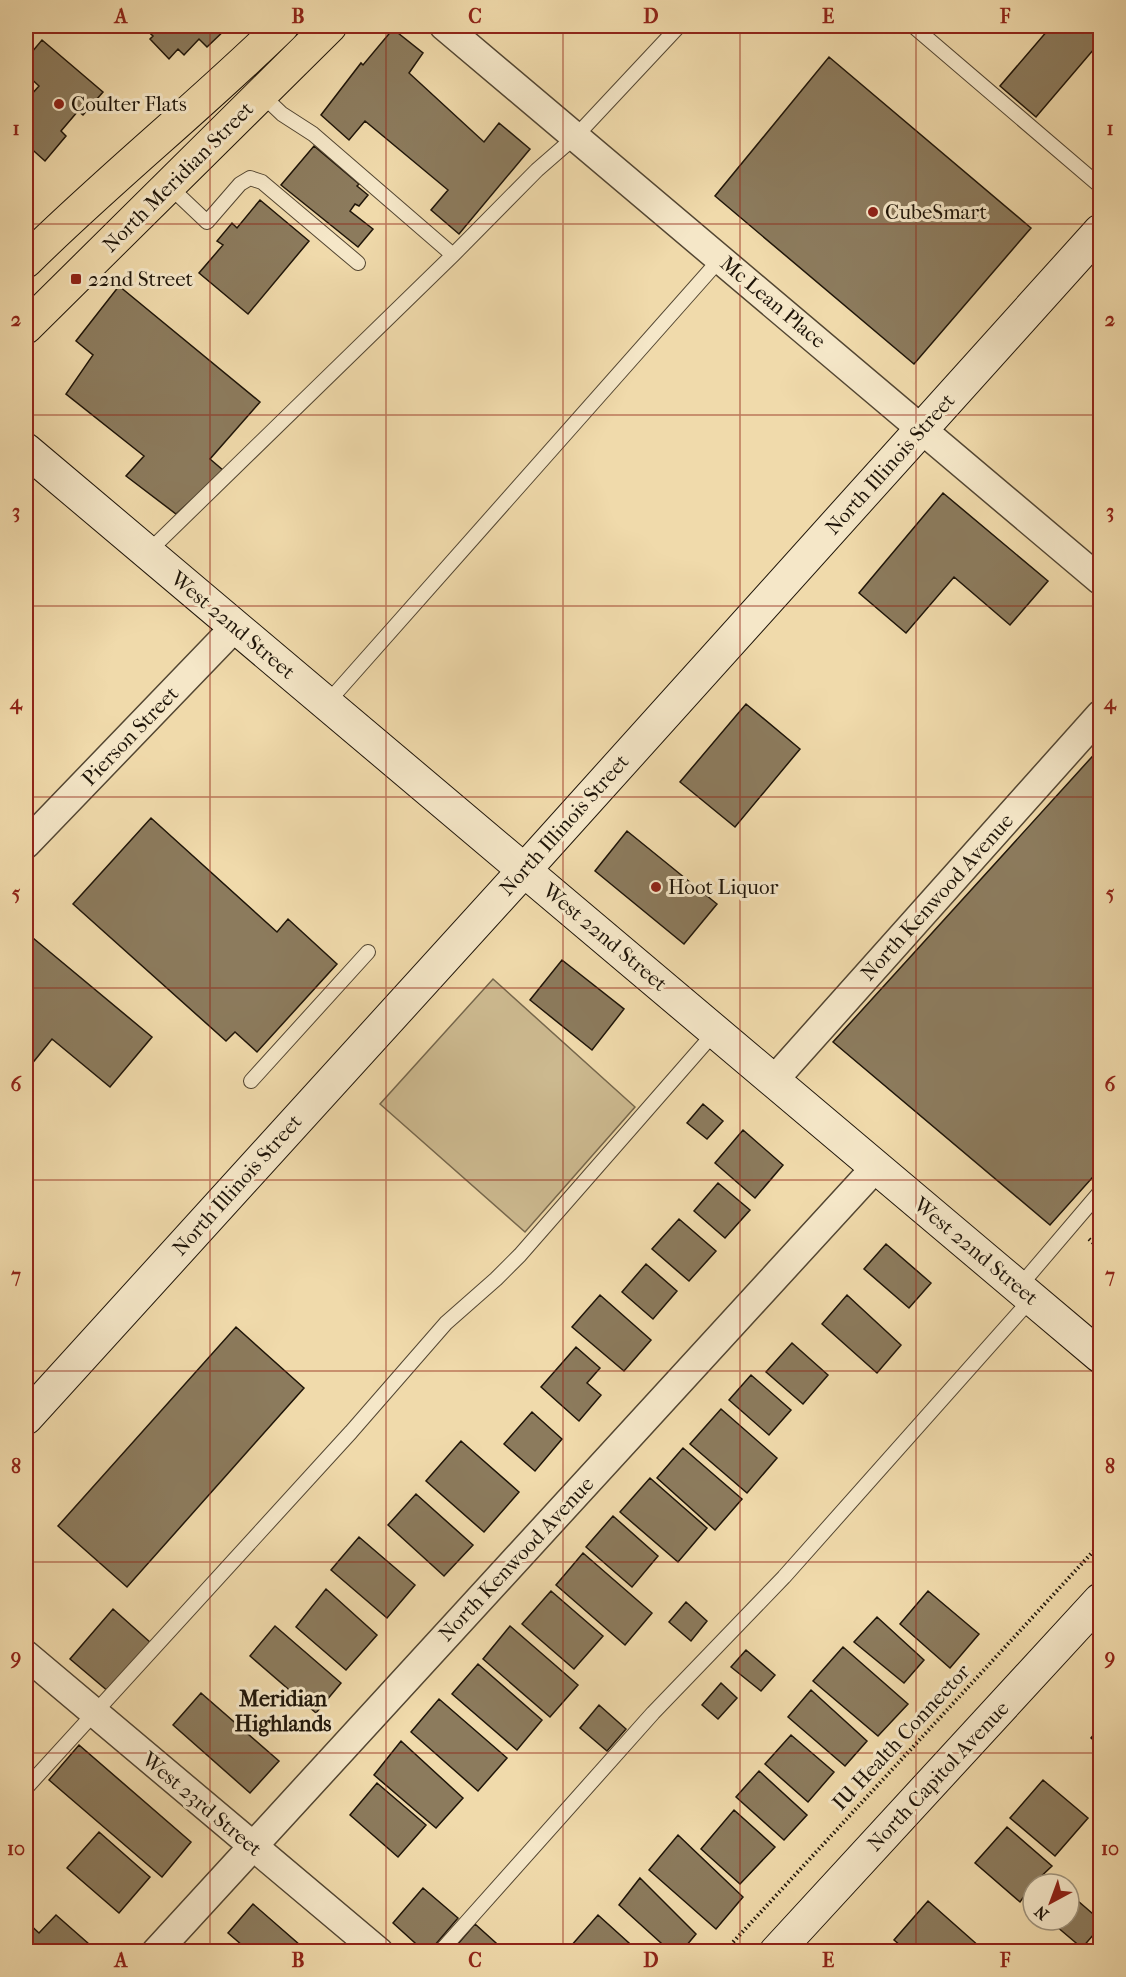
<svg xmlns="http://www.w3.org/2000/svg" width="1126" height="1977" viewBox="0 0 1126 1977" font-family="'IM FELL French Canon',serif">
	<rect width="100%" height="100%" fill="#f0daab"/>
	<filter id="stains"><feTurbulence type="fractalNoise" baseFrequency=".00333" numOctaves="4"/><feColorMatrix values="0 0 0 0 .2 0 0 0 0 .09 0 0 0 0 .02 0 0 0 .5 -.17"/></filter>
	<radialGradient id="worn" r=".72"><stop offset=".6" stop-color="#630" stop-opacity="0"/><stop offset="1" stop-color="#630" stop-opacity=".3"/></radialGradient>
	<path fill="#ccb98f" stroke="#76674c" stroke-width="1.5" d="M493,979l142,128 -110,125 -145,-128z"/>
	<path fill="#8c7b5d" stroke="#1f1509" stroke-width="1.5" d="M142,26h87l-22,21 -8,-8 -15,16 -6,-6 -9,10 -19,-20 3,-3z
		M1058,26h42v16l-64,75 -36,-31 48,-56 4,3z
		M393,29l30,24 -14,20 75,69 15,-19 31,26 -71,85 -28,-24 17,-20 -83,-69 -16,19 -28,-25 40,-52 2,2z
		M42,40l61,52 -20,23 -5,-4 -17,20 5,5 -21,25 -19,-17v-51l4,3 9,-10 -13,-12v-15z
		M829,57l202,171 -117,136 -199,-168z
		M314,146l45,38 -2,2 11,9 -9,11 -4,-2 -5,7 23,18 -15,18 -77,-62z
		M260,200l49,41 -61,73 -49,-41 24,-28 -6,-4 15,-18 5,5z
		M119,286l141,116 -50,57 14,12 -48,43 -50,-38 18,-20 -78,-62 27,-39 -17,-14z
		M943,493l105,88 -38,44 -56,-48 -48,56 -47,-40z
		M746,704l54,45 -65,78 -55,-45z
		M1100,748v421l-50,56 -217,-183z
		M151,818l126,114 11,-13 49,45 -80,88 -22,-20 -9,9 -153,-137z
		M627,831l90,73 -33,40 -89,-73z
		M27,933l125,104 -42,50 -58,-48 -26,32z
		M562,960l62,49 -32,41 -62,-50z
		M703,1104l20,17 -16,18 -20,-16z
		M743,1130l40,35 -28,33 -40,-35z
		M718,1183l32,27 -25,28 -31,-27z
		M679,1219l37,32 -27,30 -37,-32z
		M886,1244l45,39 -22,25 -45,-39z
		M646,1264l31,27 -24,28 -31,-27z
		M600,1295l51,45 -27,31 -52,-44z
		M847,1295l54,50 -24,28 -55,-49z
		M236,1327l68,61 -177,199 -69,-61z
		M792,1343l36,32 -25,29 -37,-32z
		M576,1347l24,21 -13,15 14,12 -22,26 -38,-34z
		M751,1375l40,35 -22,25 -40,-35z
		M721,1409l56,49 -30,35 -57,-49z
		M532,1412l30,27 -27,32 -31,-27z
		M461,1441l58,51 -35,40 -58,-51z
		M683,1448l59,51 -27,31 -58,-52z
		M650,1478l57,50 -29,34 -58,-50z
		M416,1494l57,51 -29,31 -56,-51z
		M613,1516l45,40 -26,31 -46,-40z
		M359,1537l56,48 -28,33 -56,-48z
		M583,1553l69,60 -27,32 -69,-60z
		M326,1589l51,46 -31,35 -50,-43z
		M551,1591l52,45 -29,33 -52,-45z
		M928,1591l51,43 -29,34 -50,-44z
		M686,1602l21,19 -16,20 -22,-19z
		M113,1609l38,34 -42,49 -39,-33z
		M877,1617l47,43 -20,23 -50,-41z
		M275,1626l66,57 -25,30 -66,-57z
		M510,1626l68,59 -28,32 -67,-58z
		M843,1647l65,57 -30,32 -65,-55z
		M746,1650l29,25 -14,16 -30,-24z
		M478,1664l64,56 -25,30 -65,-56z
		M721,1683l16,15 -19,21 -16,-14z
		M811,1690l56,51 -22,25 -57,-49z
		M201,1693l78,68 -29,32 -77,-68z
		M439,1699l68,59 -29,33 -67,-59z
		M599,1705l27,24 -19,22 -27,-23z
		M1100,1727v19l-9,-8z
		M791,1735l43,37 -26,30 -43,-38z
		M401,1741l62,57 -27,30 -62,-53z
		M79,1745l112,97 -29,35 -113,-97z
		M759,1771l48,44 -23,25 -48,-43z
		M1043,1780l45,38 -33,38 -45,-38z
		M377,1783l49,42 -28,32 -48,-42z
		M734,1810l41,37 -35,37 -39,-35z
		M1007,1827l45,39 -19,18 -13,18 -45,-39z
		M99,1832l51,45 -31,36 -52,-45z
		M678,1835l65,62 -27,32 -67,-59z
		M640,1878l56,56 -15,18h-10l-52,-47z
		M423,1888l35,30 -29,34h-4l-32,-29z
		M928,1901l52,46 -4,5h-68l-14,-12z
		M1078,1901l22,19v7l-18,21 -26,-22 5,-6h8v-9z
		M253,1904l55,48h-58l-22,-19z
		M56,1915l41,36v1h-71v-31l13,12z
		M598,1915l41,37h-62l-6,-6z
		M475,1924l31,28h-55z"/>
	<g fill="none" stroke-linecap="round" stroke-linejoin="round">
		<defs>
			<path id="lane" d="M913,26l187,160
				M261,94l21,20 31,20 140,121
				M169,186l38,36 33,-38 10,-6 12,4 96,81
				M147,553l306,-298 84,-85 39,-34 103,-110
				M327,703l394,-445
				M251,1081l117,-129
				M1019,1287l81,-95
				M26,1788l325,-356 95,-109 50,-44 24,-24 195,-223
				M440,1952l213,-239 131,-136 248,-279"/>
			<path id="street" d="M444,26l656,554
				M26,844l209,-217
				M774,1080l326,-365
				M26,1655l353,297
				M156,1952l720,-785"/>
			<path id="secondary" d="M26,450l1074,906
				M26,1418l512,-563 562,-624
				M776,1952l324,-352"/>
			<path id="primary" d="M26,261c83,-82 173,-154 256,-235
				M26,327l304,-301"/>
		</defs>
		<use href="#lane" stroke="#534632" stroke-width="16"/>
		<use href="#street" stroke="#534632" stroke-width="31"/>
		<use href="#secondary" stroke="#1f1509" stroke-width="35"/>
		<use href="#primary" stroke="#1f1509" stroke-width="35"/>
		<path stroke="#1f1509" stroke-width="4" stroke-dasharray="1.5 3" stroke-linecap="butt" d="M1089,1239l11,10
			M724,1952l376,-408"/>
		<use href="#lane" stroke="#f5e7c8" stroke-width="14"/>
		<use href="#street" stroke="#f5e7c8" stroke-width="28"/>
		<use href="#secondary" stroke="#f5e7c8" stroke-width="33"/>
		<use href="#primary" stroke="#f0daab" stroke-width="33"/>
	</g>
	<path fill="none" stroke="#8f2418" stroke-width="1.5" stroke-opacity="0.55" d="M210,26v1926M386,26v1926M563,26v1926M740,26v1926M916,26v1926M26,224h1074M26,415h1074M26,606h1074M26,797h1074M26,988h1074M26,1180h1074M26,1371h1074M26,1562h1074M26,1753h1074"/>
	<g fill="#8f2418" stroke="#f5e7c8" stroke-width="2">
		<circle cx="59" cy="104" r="6"/>
		<circle cx="873" cy="212" r="6"/>
		<rect x="70" y="273" width="12" height="12" rx="3"/>
		<circle cx="656" cy="887" r="6"/>
	</g>
	<g text-anchor="middle" dominant-baseline="central" stroke-width="6" stroke-linejoin="round" paint-order="stroke">
		<g font-size="21" fill="#1f1509" stroke="#f5e7c8" text-anchor="start">
			<text x="71" y="104">Coulter Flats</text>
			<text x="885" y="212">CubeSmart</text>
			<text x="88" y="279">22nd Street</text>
			<text x="668" y="887">Hoot Liquor</text>
		</g>
		<g font-size="21" fill="#1f1509" stroke="#f5e7c8">
			<text transform="translate(178 177) rotate(-45)">North Meridian Street</text>
			<text transform="translate(773 302) rotate(40)">Mc Lean Place</text>
			<text transform="translate(890 464) rotate(-48)">North Illinois Street</text>
			<text transform="translate(233 625) rotate(40)">West 22nd Street</text>
			<text transform="translate(130 736) rotate(-46)">Pierson Street</text>
			<text transform="translate(564 825) rotate(-48)">North Illinois Street</text>
			<text transform="translate(937 897) rotate(-48)">North Kenwood Avenue</text>
			<text transform="translate(605 937) rotate(40)">West 22nd Street</text>
			<text transform="translate(237 1185) rotate(-48)">North Illinois Street</text>
			<text transform="translate(976 1251) rotate(40)">West 22nd Street</text>
			<text transform="translate(516 1559) rotate(-47)">North Kenwood Avenue</text>
			<text transform="translate(901 1737) rotate(-47)">IU Health Connector</text>
			<text transform="translate(938 1776) rotate(-47)">North Capitol Avenue</text>
			<text transform="translate(202 1804) rotate(40)">West 23rd Street</text>
		</g>
		<g font-size="22" font-weight="bold" fill="#1f1509" stroke="#f5e7c8">
			<text x="283" y="1699">Meridian<tspan x="283" dy="25">Highlands</tspan></text>
		</g>
	</g>
	<rect width="1126" height="1977" fill="none" stroke="#f0daab" stroke-width="66"/>
	<g transform="translate(1051 1902) rotate(221)"><circle r="28" fill="#f5e7c8" stroke="#9f937c" stroke-width="1.5"/>
	<path d="M0-4.5L10 22L0 15L-10 22Z" fill="#8f2418"/>
	<text y="-9" font-size="16" font-weight="bold" text-anchor="middle" fill="#1f1509">N</text>
	</g>
	<rect x="33" y="33" width="1060" height="1911" fill="none" stroke="#8f2418" stroke-width="2"/>
	<g font-size="20" text-anchor="middle" font-weight="bold" fill="#8f2418">
		<text x="121" y="23">A</text>
		<text x="298" y="23">B</text>
		<text x="475" y="23">C</text>
		<text x="651" y="23">D</text>
		<text x="828" y="23">E</text>
		<text x="1005" y="23">F</text>
		<text x="16" y="135">1</text>
		<text x="1110" y="135">1</text>
		<text x="16" y="326">2</text>
		<text x="1110" y="326">2</text>
		<text x="16" y="518">3</text>
		<text x="1110" y="518">3</text>
		<text x="16" y="709">4</text>
		<text x="1110" y="709">4</text>
		<text x="16" y="900">5</text>
		<text x="1110" y="900">5</text>
		<text x="16" y="1091">6</text>
		<text x="1110" y="1091">6</text>
		<text x="16" y="1282">7</text>
		<text x="1110" y="1282">7</text>
		<text x="16" y="1473">8</text>
		<text x="1110" y="1473">8</text>
		<text x="16" y="1664">9</text>
		<text x="1110" y="1664">9</text>
		<text x="16" y="1855">10</text>
		<text x="1110" y="1855">10</text>
		<text x="121" y="1967">A</text>
		<text x="298" y="1967">B</text>
		<text x="475" y="1967">C</text>
		<text x="651" y="1967">D</text>
		<text x="828" y="1967">E</text>
		<text x="1005" y="1967">F</text>
	</g>
	<rect width="100%" height="100%" filter="url(#stains)"/>
	<rect width="100%" height="100%" fill="url(#worn)"/>
</svg>
